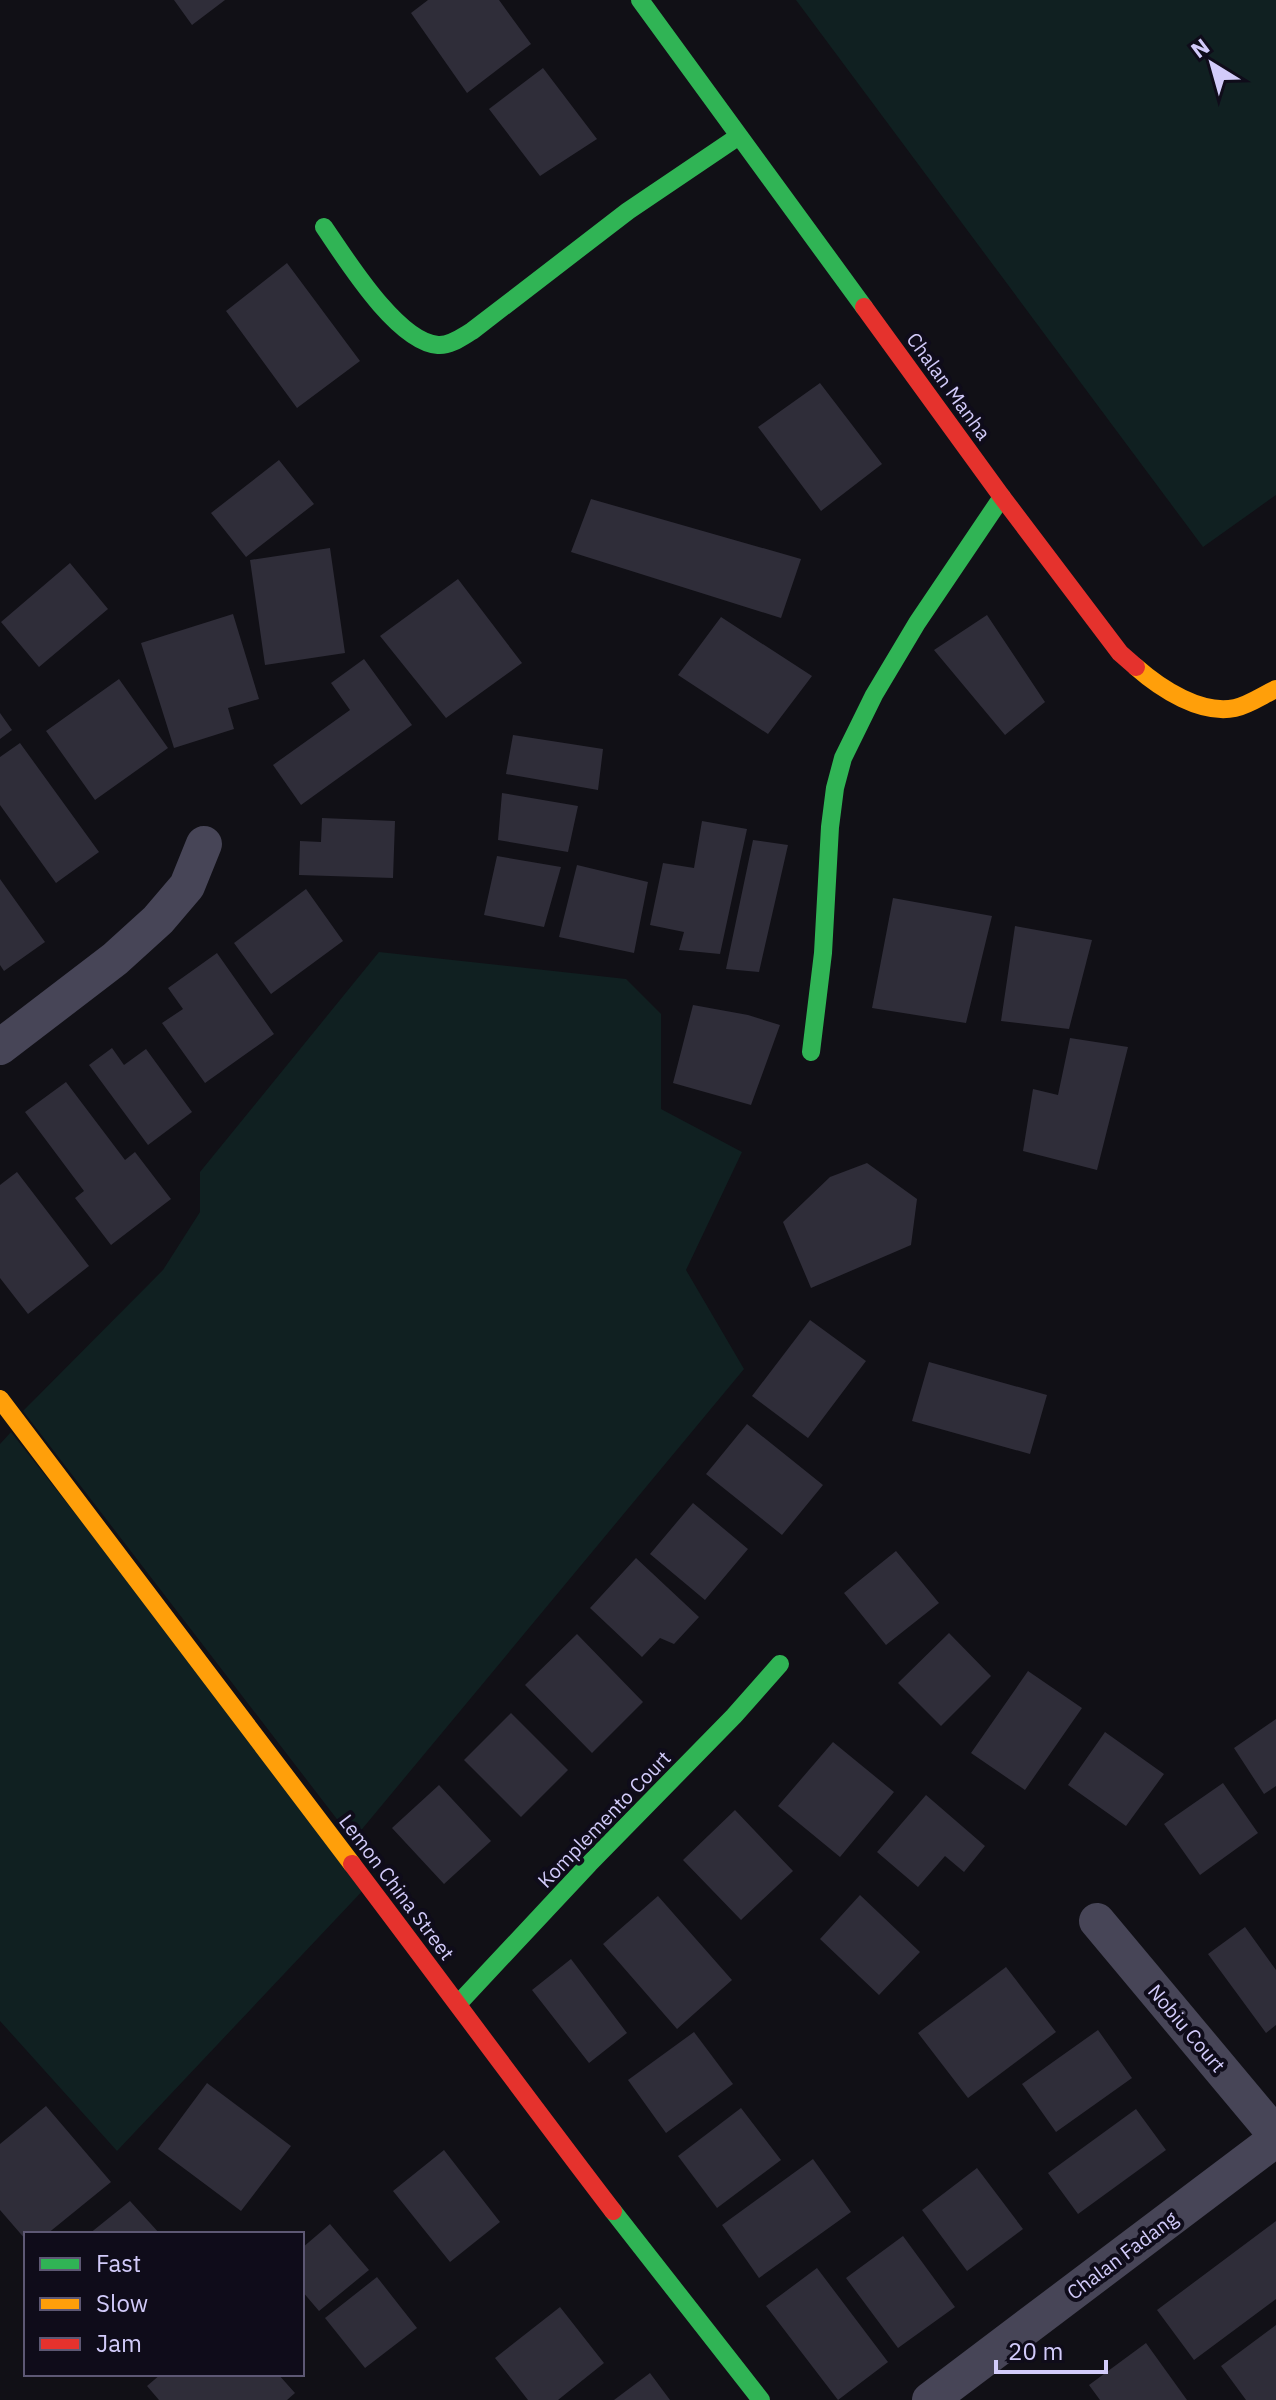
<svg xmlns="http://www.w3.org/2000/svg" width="1276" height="2400" viewBox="0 0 1276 2400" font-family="'IBM Plex Sans',sans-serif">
	<rect width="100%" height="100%" fill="#111016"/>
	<path fill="#102021" d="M796,0h480v495l-73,52z
		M379,952l247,27 35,35v95l81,43 -56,118 58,99 -391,471 -330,-429 140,-141 37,-58v-40z
		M11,1432l357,453 -251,266 -117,-130v-577z"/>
	<path fill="#2f2d39" d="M174,0h51l-33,25z
		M428,0h71l32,44 -64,49 -56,-80z
		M543,68l54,71 -57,37 -51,-67z
		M287,263l73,98 -63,47 -71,-97z
		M820,383l62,81 -61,47 -63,-84z
		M279,460l35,44 -68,53 -35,-44z
		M591,499l210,60 -20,59 -210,-66z
		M330,548l15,105 -80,12 -15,-105z
		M70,563l38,46 -69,58 -38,-45z
		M458,579l64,84 -76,55 -66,-82z
		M233,614l26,85 -31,9 6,21 -60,19 -33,-105z
		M987,615l58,87 -40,33 -71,-85z
		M721,617l91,59 -44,58 -90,-59z
		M364,659l48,66 -111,80 -28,-40 77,-55 -19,-27z
		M119,679l49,69 -73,52 -49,-69z
		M0,713l12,17 -12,9z
		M513,735l90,14 -5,41 -92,-16z
		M20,743l79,109 -43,31 -56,-78v-48z
		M502,793l76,13 -10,46 -70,-12z
		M322,818l73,3 -2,57 -94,-3 1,-34 21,1z
		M702,821l45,8 -27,125 -41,-4 5,-18 -34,-7 13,-62 31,5z
		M753,840l35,5 -29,127 -33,-3z
		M497,856l64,11 -17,60 -60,-12z
		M577,865l71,17 -14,71 -75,-16z
		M0,879l45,63 -41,29 -4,-6z
		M306,889l37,52 -72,53 -37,-51z
		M893,898l99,18 -26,107 -94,-15z
		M1015,926l77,14 -23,89 -68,-8z
		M217,953l57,81 -69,49 -43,-60 21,-14 -15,-21z
		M693,1005l55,10 32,10 -29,80 -78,-22z
		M1070,1038l58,9 -31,123 -74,-19 10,-62 25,6z
		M112,1048l12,17 22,-16 46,63 -44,33 -59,-80z
		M66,1082l59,78 10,-8 36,47 -60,46 -36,-47 9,-7 -59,-79z
		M867,1163l50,36 -6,46 -100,43 -28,-66 47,-45z
		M17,1172l72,94 -61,48 -28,-36v-93z
		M810,1320l56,41 -58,77 -56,-42z
		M929,1362l118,33 -17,59 -118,-33z
		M747,1424l76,61 -41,50 -76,-61z
		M693,1503l55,46 -43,51 -55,-46z
		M896,1551l43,52 -53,42 -42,-52z
		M636,1558l63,59 -25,27 -14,-6 -18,19 -52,-49z
		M949,1633l42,43 -50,50 -43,-43z
		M577,1634l66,68 -51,51 -67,-68z
		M1028,1671l54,37 -57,82 -54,-37z
		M511,1713l57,57 -47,47 -57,-57z
		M1276,1719v67l-12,8 -30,-46z
		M1105,1732l59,42 -38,52 -58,-41z
		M833,1742l61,50 -54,65 -62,-51z
		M1223,1783l35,50 -58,42 -36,-51z
		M439,1785l52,56 -47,43 -52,-56z
		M926,1795l59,51 -21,26 -19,-16 -27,31 -41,-35z
		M735,1810l58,61 -52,49 -58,-60z
		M860,1895l60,57 -41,43 -59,-56z
		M658,1896l74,84 -55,49 -74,-85z
		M1245,1927l31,43v55l-10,8 -58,-79z
		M571,1959l56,74 -38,30 -57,-73z
		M1006,1967l50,65 -88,66 -50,-65z
		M1098,2030l34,48 -76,54 -34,-48z
		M694,2032l39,52 -67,49 -38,-53z
		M207,2083l84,63 -50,65 -83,-62z
		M46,2106l65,76 -64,52h-21v6l-26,-30v-66z
		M741,2108l40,52 -64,48 -39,-52z
		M1136,2109l30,41 -88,64 -30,-41z
		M444,2150l56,72 -50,40 -57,-71z
		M813,2159l38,53 -92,66 -37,-53z
		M977,2168l46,61 -56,42 -45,-61z
		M130,2201l30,33h-71z
		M1276,2221v78l-82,61 -37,-50z
		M330,2224l39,46 -50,41 -17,-20v-43z
		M903,2236l52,71 -57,41 -52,-70z
		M817,2268l71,94 -50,38 -72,-94z
		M377,2277l40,51 -52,40 -40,-50z
		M560,2307l44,56 -46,37h-30l-33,-42z
		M1276,2325v75h-30l-25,-34z
		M1146,2343l41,57h-87l-11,-15z
		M650,2373l20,27h-56z
		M161,2374h117l17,19 -8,7h-128l-12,-14z"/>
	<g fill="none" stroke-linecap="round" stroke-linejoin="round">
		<path stroke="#474557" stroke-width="36" d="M0,1047l115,-88 43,-39 29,-34 17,-42
			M1097,1921l179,214
			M930,2400l346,-261"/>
		<path stroke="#30b455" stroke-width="18" d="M640,0l224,307
			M324,227c22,32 73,115 114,118 12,1 24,-8 34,-14l156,-120 111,-75
			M811,1052l12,-99 7,-126 5,-39 8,-30 31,-63 43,-72 85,-126
			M458,2004l131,-140 145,-148 46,-52
			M613,2211l148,189"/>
		<path stroke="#ff9f0a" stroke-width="18" d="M1136,667c25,22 65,48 99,41 14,-3 28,-13 41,-19
			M0,1399l352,465"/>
		<path stroke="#e5322d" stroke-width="18" d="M864,307l138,190 118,156 16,14
			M352,1864c88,116 173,232 261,347"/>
	</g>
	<g text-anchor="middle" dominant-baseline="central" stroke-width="8" stroke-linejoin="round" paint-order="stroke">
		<g font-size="20" fill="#d2cbfa" stroke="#0f0c1a">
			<text transform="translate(949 386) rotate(54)">Chalan Manha</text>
			<text transform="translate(604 1819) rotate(-46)">Komplemento Court</text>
			<text transform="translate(397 1887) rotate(53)">Lemon China Street</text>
			<text transform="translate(1187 2028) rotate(50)">Nobiu Court</text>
			<text transform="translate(1122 2255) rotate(-37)">Chalan Fadang</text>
		</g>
	</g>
	<rect x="24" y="2232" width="280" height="144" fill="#0f0c1a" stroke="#5d5874" stroke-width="2"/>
	<rect x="40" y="2258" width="40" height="12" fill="#30b455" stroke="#5d5874" stroke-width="2"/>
	<text x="96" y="2272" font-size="24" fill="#d2cbfa">Fast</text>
	<rect x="40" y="2298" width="40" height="12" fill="#ff9f0a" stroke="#5d5874" stroke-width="2"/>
	<text x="96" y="2312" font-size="24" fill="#d2cbfa">Slow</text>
	<rect x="40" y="2338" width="40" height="12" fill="#e5322d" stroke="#5d5874" stroke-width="2"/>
	<text x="96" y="2352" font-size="24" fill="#d2cbfa">Jam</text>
	<g transform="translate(1212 64) rotate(323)" stroke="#0f0c1a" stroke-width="6" paint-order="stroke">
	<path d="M0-6L14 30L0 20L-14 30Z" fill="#d2cbfa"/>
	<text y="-12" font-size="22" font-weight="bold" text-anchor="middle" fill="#d2cbfa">N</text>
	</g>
	<path d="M996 2360v12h110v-12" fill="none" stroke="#d2cbfa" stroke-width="4"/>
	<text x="1008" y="2360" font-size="24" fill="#d2cbfa" stroke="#0f0c1a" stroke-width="6" paint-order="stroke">20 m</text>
</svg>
